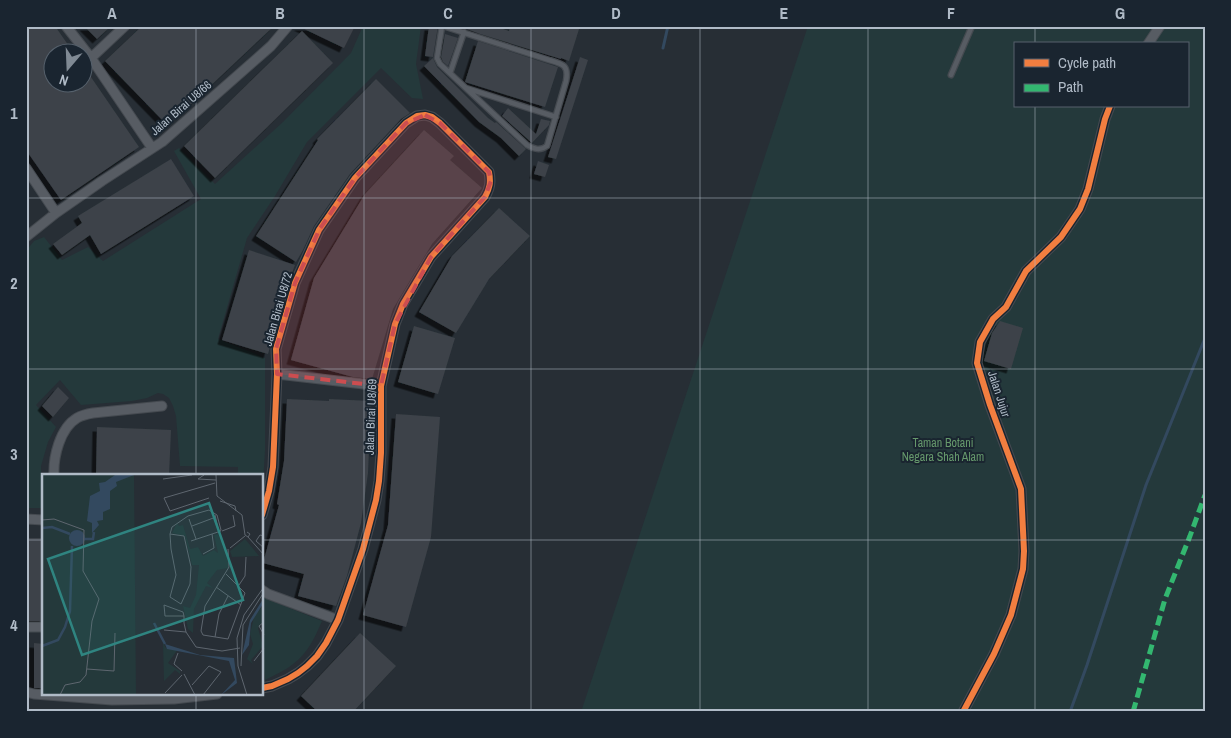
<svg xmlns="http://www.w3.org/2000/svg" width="1231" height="738" viewBox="0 0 1231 738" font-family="'Archivo Narrow',sans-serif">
	<defs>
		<filter id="shadow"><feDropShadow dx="-4.5" dy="4.5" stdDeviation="0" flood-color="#0009"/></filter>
	</defs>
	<rect width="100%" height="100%" fill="#272e35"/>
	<path fill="#24393b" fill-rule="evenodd" d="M363,26h58l-5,38 7,35 -11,-1 -31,-30 -74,74 -32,54 -28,42 -29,101 47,19v92l-2,34 -1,-8 -24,-1v-8l-58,-1 -4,-50 -3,-10 -4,-8 -6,-4 -5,-1 -11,5 -15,3 -51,4 -21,-25 -24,25 20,22 -8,15 -7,24 1,42h-16v-257l8,-10 10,-4 18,23 26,-13 15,14 98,-62 -27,-48 5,-3 36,36 68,-62 68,-69z
		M808,26h397v686h-624zM1015,44h172v62h-172z
		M262,597l60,24c-7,16 -14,32 -29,43 -8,7 -19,11 -28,16l-3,-30z"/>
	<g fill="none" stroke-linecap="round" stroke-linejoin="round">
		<path stroke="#33495f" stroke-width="3" d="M663,48l5,-22
			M1070,712l17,-47 59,-180 59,-147"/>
	</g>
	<path fill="#3c4248" filter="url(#shadow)" d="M26,26h29l18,26h-21v30h30v-18l57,83 -78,53 -35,-50z
		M84,26h27l-14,13z
		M142,26h132l-106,100 -63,-65z
		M298,26h57l-11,22z
		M429,26h9l-5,31 -8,-1z
		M465,26h29l15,5 1,-5h70l-11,35 -8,-3v1l-81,-25 -16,-6z
		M302,31l31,32 -118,115 -31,-32z
		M445,34l13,4 -10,28 -5,-4 -2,-5z
		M478,41l80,26 -13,40 -80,-25z
		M580,57l8,3 -32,99 -8,-2z
		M433,58l4,9 51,51 7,5 1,-1 30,27 -7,7 -18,-18 -22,-16 -55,-56z
		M376,79l34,34 -9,6 -51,55 -36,52 -11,24 -7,12 -40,-26 62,-96 -1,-1z
		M508,108l28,26 5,-15 9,2 -1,4 -17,18 -30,-27z
		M424,130l30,26 -4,4 32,28 -50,56 -39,65 -21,70 -19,-2 -62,-17 23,-82 51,-84z
		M171,159l23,37 -93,58 -11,-19 -28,20 -9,-11 29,-21 -4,-7z
		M538,161l11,4 -4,12 -11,-3z
		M499,208l31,28 -41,43 -33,54 -37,-21 33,-56z
		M249,250l46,15 -6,16 -21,73 -46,-14z
		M1000,321l23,7 -12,41 -27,-8 8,-28z
		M414,326l41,12 -17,56 -40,-12z
		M58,387l11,11 -16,19 -11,-11z
		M287,399l42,2v-2l42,2 -3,72 -7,50 -14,53 -11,30 -38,-10 6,-22 -41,-11 16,-58 -2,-1 7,-43z
		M396,414l44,3 -9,120 -25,90 -43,-12 25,-90z
		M97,427l74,3 -2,46h-73z
		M26,538h18v83h-18z
		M360,633l36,33 -43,46h-35l-17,-16z
		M34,643l10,1v44h-10z"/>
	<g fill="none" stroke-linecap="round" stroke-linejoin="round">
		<defs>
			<path id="lane" d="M442,26l-5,32 3,6 87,81c7,4 13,6 20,1l19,-65c3,-16 -3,-17 -17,-21l-106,-34
				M450,73l14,-41
				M951,75l21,-49
				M466,88l90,29"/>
			<path id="street" d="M66,26l25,32 61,90
				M1148,44l12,-18
				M91,58l34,-32
				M26,168l30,45
				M26,237l30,-24 46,-32 60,-39 109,-96 17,-20
				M277,374l104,12
				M54,476c-1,-19 6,-48 23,-58 5,-3 10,-4 16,-5l69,-7
				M262,515l7,-24 4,-24 4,-93 -1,-25 19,-66 24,-53 36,-52 51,-55 11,-7 8,-1 7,2 8,6 49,49c2,10 1,16 -4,25l-54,60 -28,47 -8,20 -14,62v67l-2,28 -3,19 -13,49 -25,71 -12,23 -9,13 -10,10 -9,7 -10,6 -16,7 -10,2
				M26,519l18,1
				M262,590l6,4 70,26
				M26,627h18
				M26,692l8,2 78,6 62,-1 43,-5
				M963,712l31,-58 17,-39 12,-46 1,-18 -3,-62 -31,-84 -13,-42 3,-21 13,-23 13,-12 20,-36 35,-34 19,-28 8,-20 17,-70 5,-13"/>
		</defs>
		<use href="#lane" stroke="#454a50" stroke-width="7"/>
		<use href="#street" stroke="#454a50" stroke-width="11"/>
		<use href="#lane" stroke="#575c63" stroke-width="4.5"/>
		<use href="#street" stroke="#575c63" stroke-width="9"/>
		<path stroke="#33b770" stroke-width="5" stroke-dasharray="10 5" stroke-linecap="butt" d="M1133,712l32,-113 25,-63 15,-41"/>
		<defs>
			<path id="cycleway" d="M262,515l7,-24 4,-24 4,-93 -1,-25 19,-66 24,-53 36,-52 51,-55 11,-7 8,-1 7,2 8,6 49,49c2,10 1,16 -4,25l-54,60 -28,47 -8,20 -14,62v67l-2,28 -3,19 -13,49 -25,71 -12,23 -9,13 -10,10 -9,7 -10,6 -16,7 -10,2
				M963,712l31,-58 17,-39 12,-46 1,-18 -3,-62 -31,-84 -13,-42 3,-21 13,-23 13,-12 20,-36 35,-34 19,-28 8,-20 17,-70 5,-13"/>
		</defs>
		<use href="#cycleway" stroke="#1a2530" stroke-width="9"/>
		<use href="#cycleway" stroke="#f27e40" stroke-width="6"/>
	</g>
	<path fill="#cc4d50" fill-opacity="0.2" stroke="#cc4d50" stroke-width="4" stroke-dasharray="10 6" stroke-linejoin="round" d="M425,115l15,8 49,49 2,9 -6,16 -54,60 -36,67 -14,62 -104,-12 -1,-25 19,-66 24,-53 36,-52 51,-55z"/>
	<path fill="none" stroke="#b0bbc7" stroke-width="1" stroke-opacity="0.55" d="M196,26v450M364,26v686M531,26v686M700,26v686M868,26v686M1035,26v18M1035,106v606M26,198h1179M26,369h1179M26,540h18M262,540h943M196,694v18"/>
	<g text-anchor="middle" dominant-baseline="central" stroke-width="4" stroke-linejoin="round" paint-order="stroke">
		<g font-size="12" fill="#b0bbc7" stroke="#1a2530">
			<text transform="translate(181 108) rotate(-41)">Jalan Birai U8/66</text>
			<text transform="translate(278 309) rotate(-74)">Jalan Birai U8/72</text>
			<text transform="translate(999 394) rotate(72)">Jalan Jujur</text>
			<text transform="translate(371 417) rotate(-88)">Jalan Birai U8/69</text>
		</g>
		<g font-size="12" fill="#66996c" stroke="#1a2530">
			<text x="943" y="443">Taman Botani<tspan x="943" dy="14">Negara Shah Alam</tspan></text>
		</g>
	</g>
	<g transform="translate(42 474)">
		<rect width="221" height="221" fill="#272e35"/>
		<path d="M0,1h92l2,220h-94zM135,49l2,3 4,-1 7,24 8,-2 5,9 11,-6 4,3 -4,-18 4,-1 10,20v14l-11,2 -10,13 6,5 -7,-2 -12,23 -1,24 -5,-4 -5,-23 7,2 6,-13 3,-30h-7l-7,-29 -13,-3zM203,65l14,17 -27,1 -2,-6zM221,131v16l-5,7 5,18 -12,14 2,4 -6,-5 6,-15 -3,-10 4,-17zM121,169l3,5 12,1 -10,14 12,8v3l-5,-4 -11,11z" fill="#24393b"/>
		<path d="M73,1h19l-18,7 1,4 -7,5v18l-7,3v8l-6,1 2,4 -7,8v-10l-5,-2 3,-25 10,-5 -1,-8 6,-1zM27 64a8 8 0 1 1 16 0a8 8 0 1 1-16 0ZM221,125v5l-12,19 -2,22 -7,10 8,-35zM123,170l35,11 34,3 3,25 -16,12 14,-15 -6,-19 -62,-12z" fill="#33495f"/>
		<path fill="none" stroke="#33495f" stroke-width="2.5" d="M0,54l10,-1 18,7M40,65h11l1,-7M112,149l11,21M0,172l16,-6 7,-13 5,-16 2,-65"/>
		<path fill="none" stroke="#5e666f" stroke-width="1" d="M162,1l-6,4 18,1M174,1l1,21 25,19 3,20 3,2 2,-3 -3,-2M121,5l29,-4M167,24l-39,13 -6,-13 51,-15M178,27l15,5 1,5M173,41l4,18 2,-3M147,45l7,20M0,46l12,-1 30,11 -1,41 16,28 -7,22 -6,54 -6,7 -15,3 -5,10M150,52l24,-9M180,57l13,-5 -2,-11M128,60l14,2 7,31 -1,17 -9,20 -11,-7 6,-22 -5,-26 -1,-15 2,-7 16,-11 21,-6 8,5 4,15M222,62l-4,-1 -4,6 8,7M206,63l16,18M149,67l27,-9M188,74l15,-12M161,80l11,-6 -2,-14M184,100l19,19 -17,46 -25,-4 -2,-4 4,-25 24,-39 -1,-18M197,111l6,-9 1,-19M174,113l25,18M142,142h-19l-1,-11 19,7 1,4v7l2,9M222,148l-5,4 5,9M122,156l22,2 10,15 26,4 18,-3M173,163l4,-23 9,-18M136,179l-4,11 8,7M212,187l10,-13M199,192l2,-41 21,-33M45,195l27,2 1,-38M142,200l11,21M150,211l17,-19 12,6 -18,23M123,219l17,-18M205,221l-9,-29 -1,-28 7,-23 20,-28"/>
		<path fill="#2f8480" fill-opacity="0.15" stroke="#2f8480" stroke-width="2.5" d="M167,29l34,97 -161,55 -34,-96z"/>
		<rect width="221" height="221" fill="none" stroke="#b0bbc7" stroke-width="2.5"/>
	</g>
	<rect width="1231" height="738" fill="none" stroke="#1a2530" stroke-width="55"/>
	<rect x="1014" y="42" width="175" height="65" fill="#1a2530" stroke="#56616c"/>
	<rect x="1024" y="59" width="25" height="8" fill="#f27e40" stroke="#56616c"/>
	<text x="1058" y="68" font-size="15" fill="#b0bbc7">Cycle path</text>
	<rect x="1024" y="84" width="25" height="8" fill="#33b770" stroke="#56616c"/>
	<text x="1058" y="92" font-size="15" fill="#b0bbc7">Path</text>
	<g transform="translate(68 68) rotate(199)"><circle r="24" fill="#1a2530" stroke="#56616c"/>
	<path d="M0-4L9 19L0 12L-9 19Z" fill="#808a94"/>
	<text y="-8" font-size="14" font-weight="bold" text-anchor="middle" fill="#b0bbc7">N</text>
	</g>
	<rect x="28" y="28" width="1176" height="682" fill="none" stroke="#b0bbc7" stroke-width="2"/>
	<g font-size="16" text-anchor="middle" font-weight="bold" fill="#b0bbc7">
		<text x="112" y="19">A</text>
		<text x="280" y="19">B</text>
		<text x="448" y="19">C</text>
		<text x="616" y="19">D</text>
		<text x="784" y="19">E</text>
		<text x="951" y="19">F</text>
		<text x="1120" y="19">G</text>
		<text x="14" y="119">1</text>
		<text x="14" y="289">2</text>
		<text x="14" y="460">3</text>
		<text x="14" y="631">4</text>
	</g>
</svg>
